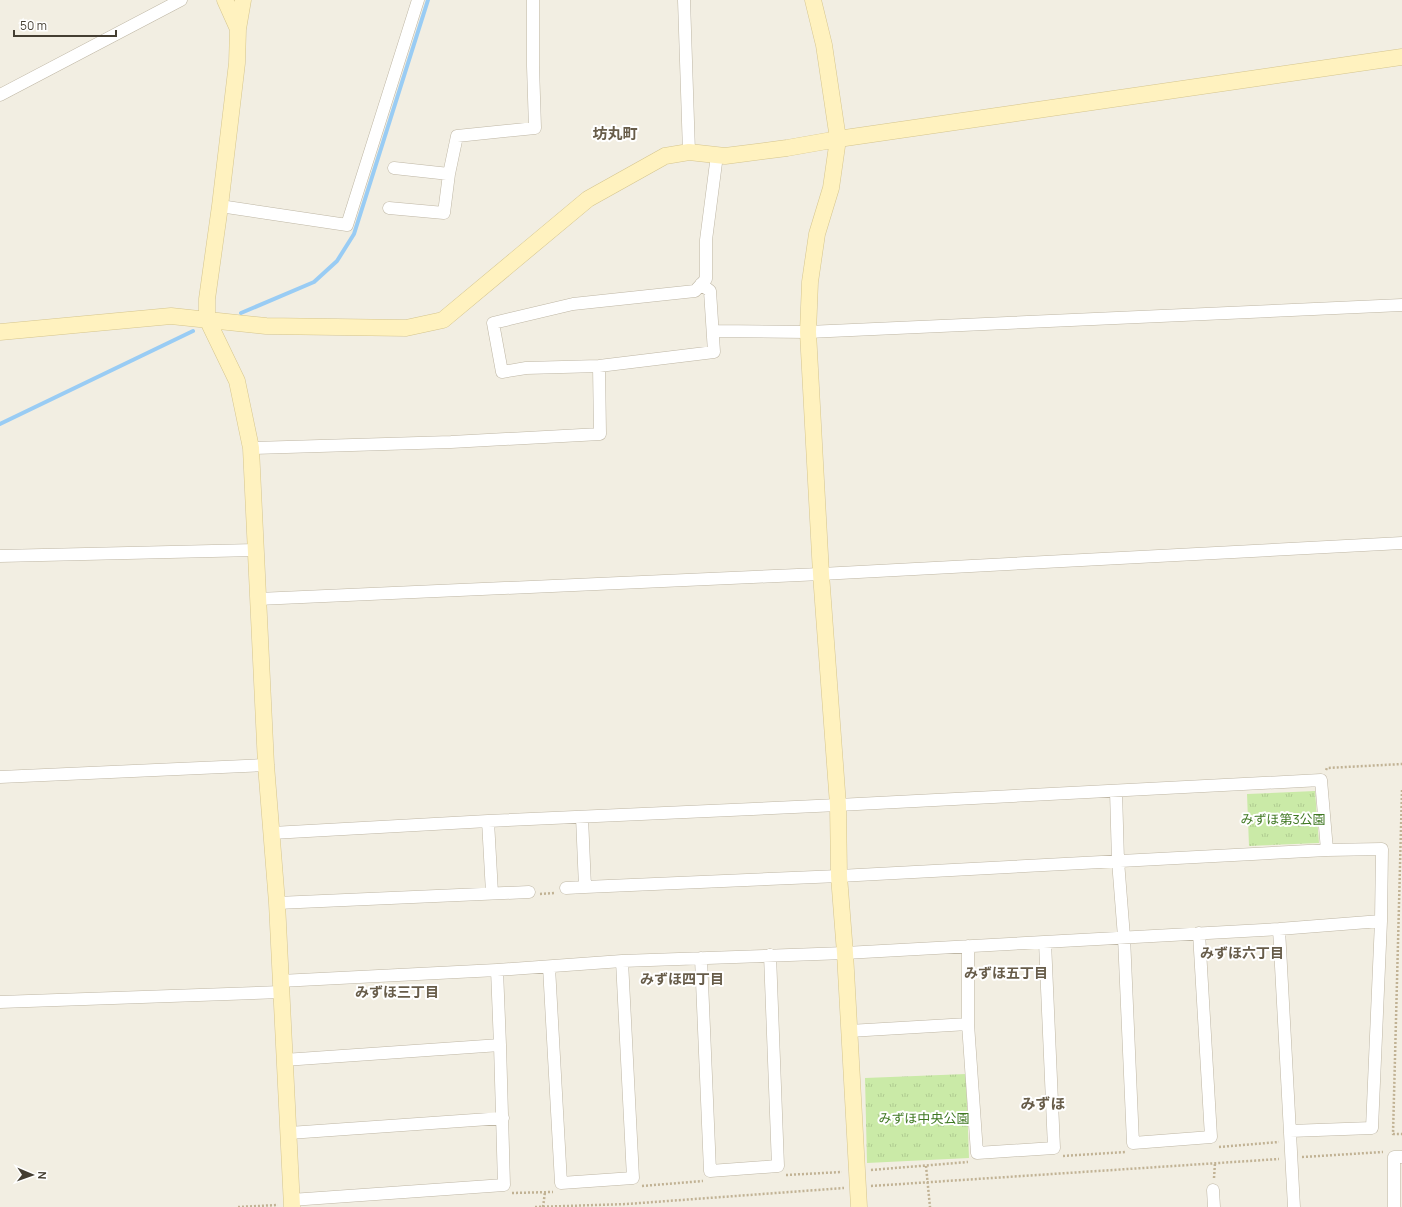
<svg xmlns="http://www.w3.org/2000/svg" width="1402" height="1207" viewBox="0 0 1402 1207" font-family="Manrope,'Noto Sans JP',sans-serif">
	<defs>
		<pattern id="grass-tufts" width="24" height="20" patternUnits="userSpaceOnUse"><rect width="24" height="20" fill="#caeaa7"/><path d="M3 7l-1-3M5 7V3M7 7l1-3M15 17l-1-3M17 17v-4M19 17l1-3" fill="none" stroke="#afca90"/></pattern>
	</defs>
	<rect width="100%" height="100%" fill="#f2eee2"/>
	<path fill="url(#grass-tufts)" d="M1315,791l4,52 -70,3 -2,-52z
		M966,1074l3,84 -102,5 -2,-85z"/>
	<g fill="none" stroke-linecap="round" stroke-linejoin="round">
		<path stroke="#99ccf4" stroke-width="4" d="M241,313l73,-31 23,-21 17,-27 74,-234
			M0,424l193,-93"/>
		<defs>
			<path id="street" d="M684,0l5,152
				M0,95l181,-95
				M394,168l55,6
				M220,206l127,19 71,-225
				M389,208l55,5 5,-39 8,-38 78,-8 -2,-62v-66
				M701,284l9,7 4,61 -115,14 -73,2 -24,4 -9,-49 80,-19 122,-13 11,-12v-39l11,-85
				M713,331l95,1 594,-27
				M251,448l200,-6 149,-8 -1,-68
				M0,556l255,-6
				M258,599l563,-25 581,-31
				M0,777l266,-12
				M1116,791l2,70 6,76 9,206 78,-6 -12,-204
				M582,817l3,70 254,-11 488,-26 55,-1 -1,72 -9,207 -82,3
				M488,821l4,72
				M272,833l216,-12 350,-16 483,-25 6,70
				M566,888l19,-1
				M277,903l252,-11
				M1279,929l15,278
				M968,946v78l9,129 77,-5 -9,-206
				M701,958l9,213 68,-5 -8,-211
				M549,967l12,216 72,-5 -11,-217
				M280,981l217,-11 125,-9 223,-8 434,-24 102,-8
				M0,1002l281,-10
				M849,1031l119,-7
				M284,1060l216,-15
				M289,1133l214,-15
				M1213,1190l1,17
				M291,1200l213,-15 -4,-140 -3,-75
				M1394,1207v-50h8"/>
			<path id="secondary" d="M225,0l13,29
				M243,0l-5,29 -1,34 -17,143 -13,93v20l30,62 14,67 15,317 11,138 15,304
				M813,0l11,45 14,94 -7,49 -14,46 -7,48 -2,50 13,242 17,231 1,71 6,77 14,254
				M0,332l171,-16 95,10 140,2 37,-8 145,-121 77,-43 24,-4 36,4 62,-8 51,-9 564,-82"/>
		</defs>
		<use href="#street" stroke="#beb6a4" stroke-width="13"/>
		<use href="#secondary" stroke="#d5c58e" stroke-width="17"/>
		<path stroke="#c1b294" stroke-width="2.5" stroke-dasharray="2 2" stroke-linecap="butt" d="M1326,770l1,-2 75,-4
			M1402,790l-9,344h9
			M540,894l15,-1
			M1219,1147l60,-5
			M1063,1156l63,-4
			M1302,1157l81,-5
			M926,1166l4,41
			M871,1170l97,-8
			M786,1175l56,-3
			M1214,1178l1,-15
			M642,1186l61,-5
			M871,1186l408,-27
			M512,1193l41,-1
			M238,1207l40,-2
			M535,1207l92,-3 217,-16
			M543,1207l2,-15"/>
		<use href="#street" stroke="#fff" stroke-width="12"/>
		<use href="#secondary" stroke="#fff2bf" stroke-width="16"/>
	</g>
	<g text-anchor="middle" dominant-baseline="central" stroke-width="4" stroke-linejoin="round" paint-order="stroke">
		<g font-size="13" fill="#407823" stroke="#fff">
			<text x="1283" y="819">みずほ第3公園</text>
			<text x="924" y="1118">みずほ中央公園</text>
		</g>
		<g font-size="14" font-weight="bold" fill="#675c49" stroke="#fff">
			<text x="1242" y="952">みずほ六丁目</text>
			<text x="1006" y="972">みずほ五丁目</text>
			<text x="682" y="978">みずほ四丁目</text>
			<text x="397" y="991">みずほ三丁目</text>
		</g>
		<g font-size="15" font-weight="bold" fill="#675c49" stroke="#fff">
			<text x="615" y="133">坊丸町</text>
			<text x="1043" y="1103">みずほ</text>
		</g>
	</g>
	<g transform="translate(32 1175) rotate(92)" stroke="#ffffff" stroke-width="3" paint-order="stroke">
	<path d="M0-3L7 15L0 10L-7 15Z" fill="#443e32"/>
	<text y="-6" font-size="11" font-weight="bold" text-anchor="middle" fill="#443e32">N</text>
	</g>
	<path d="M14 30v6h102v-6" fill="none" stroke="#443e32" stroke-width="2"/>
	<text x="20" y="30" font-size="12" fill="#443e32" stroke="#ffffff" stroke-width="3" paint-order="stroke">50 m</text>
</svg>
